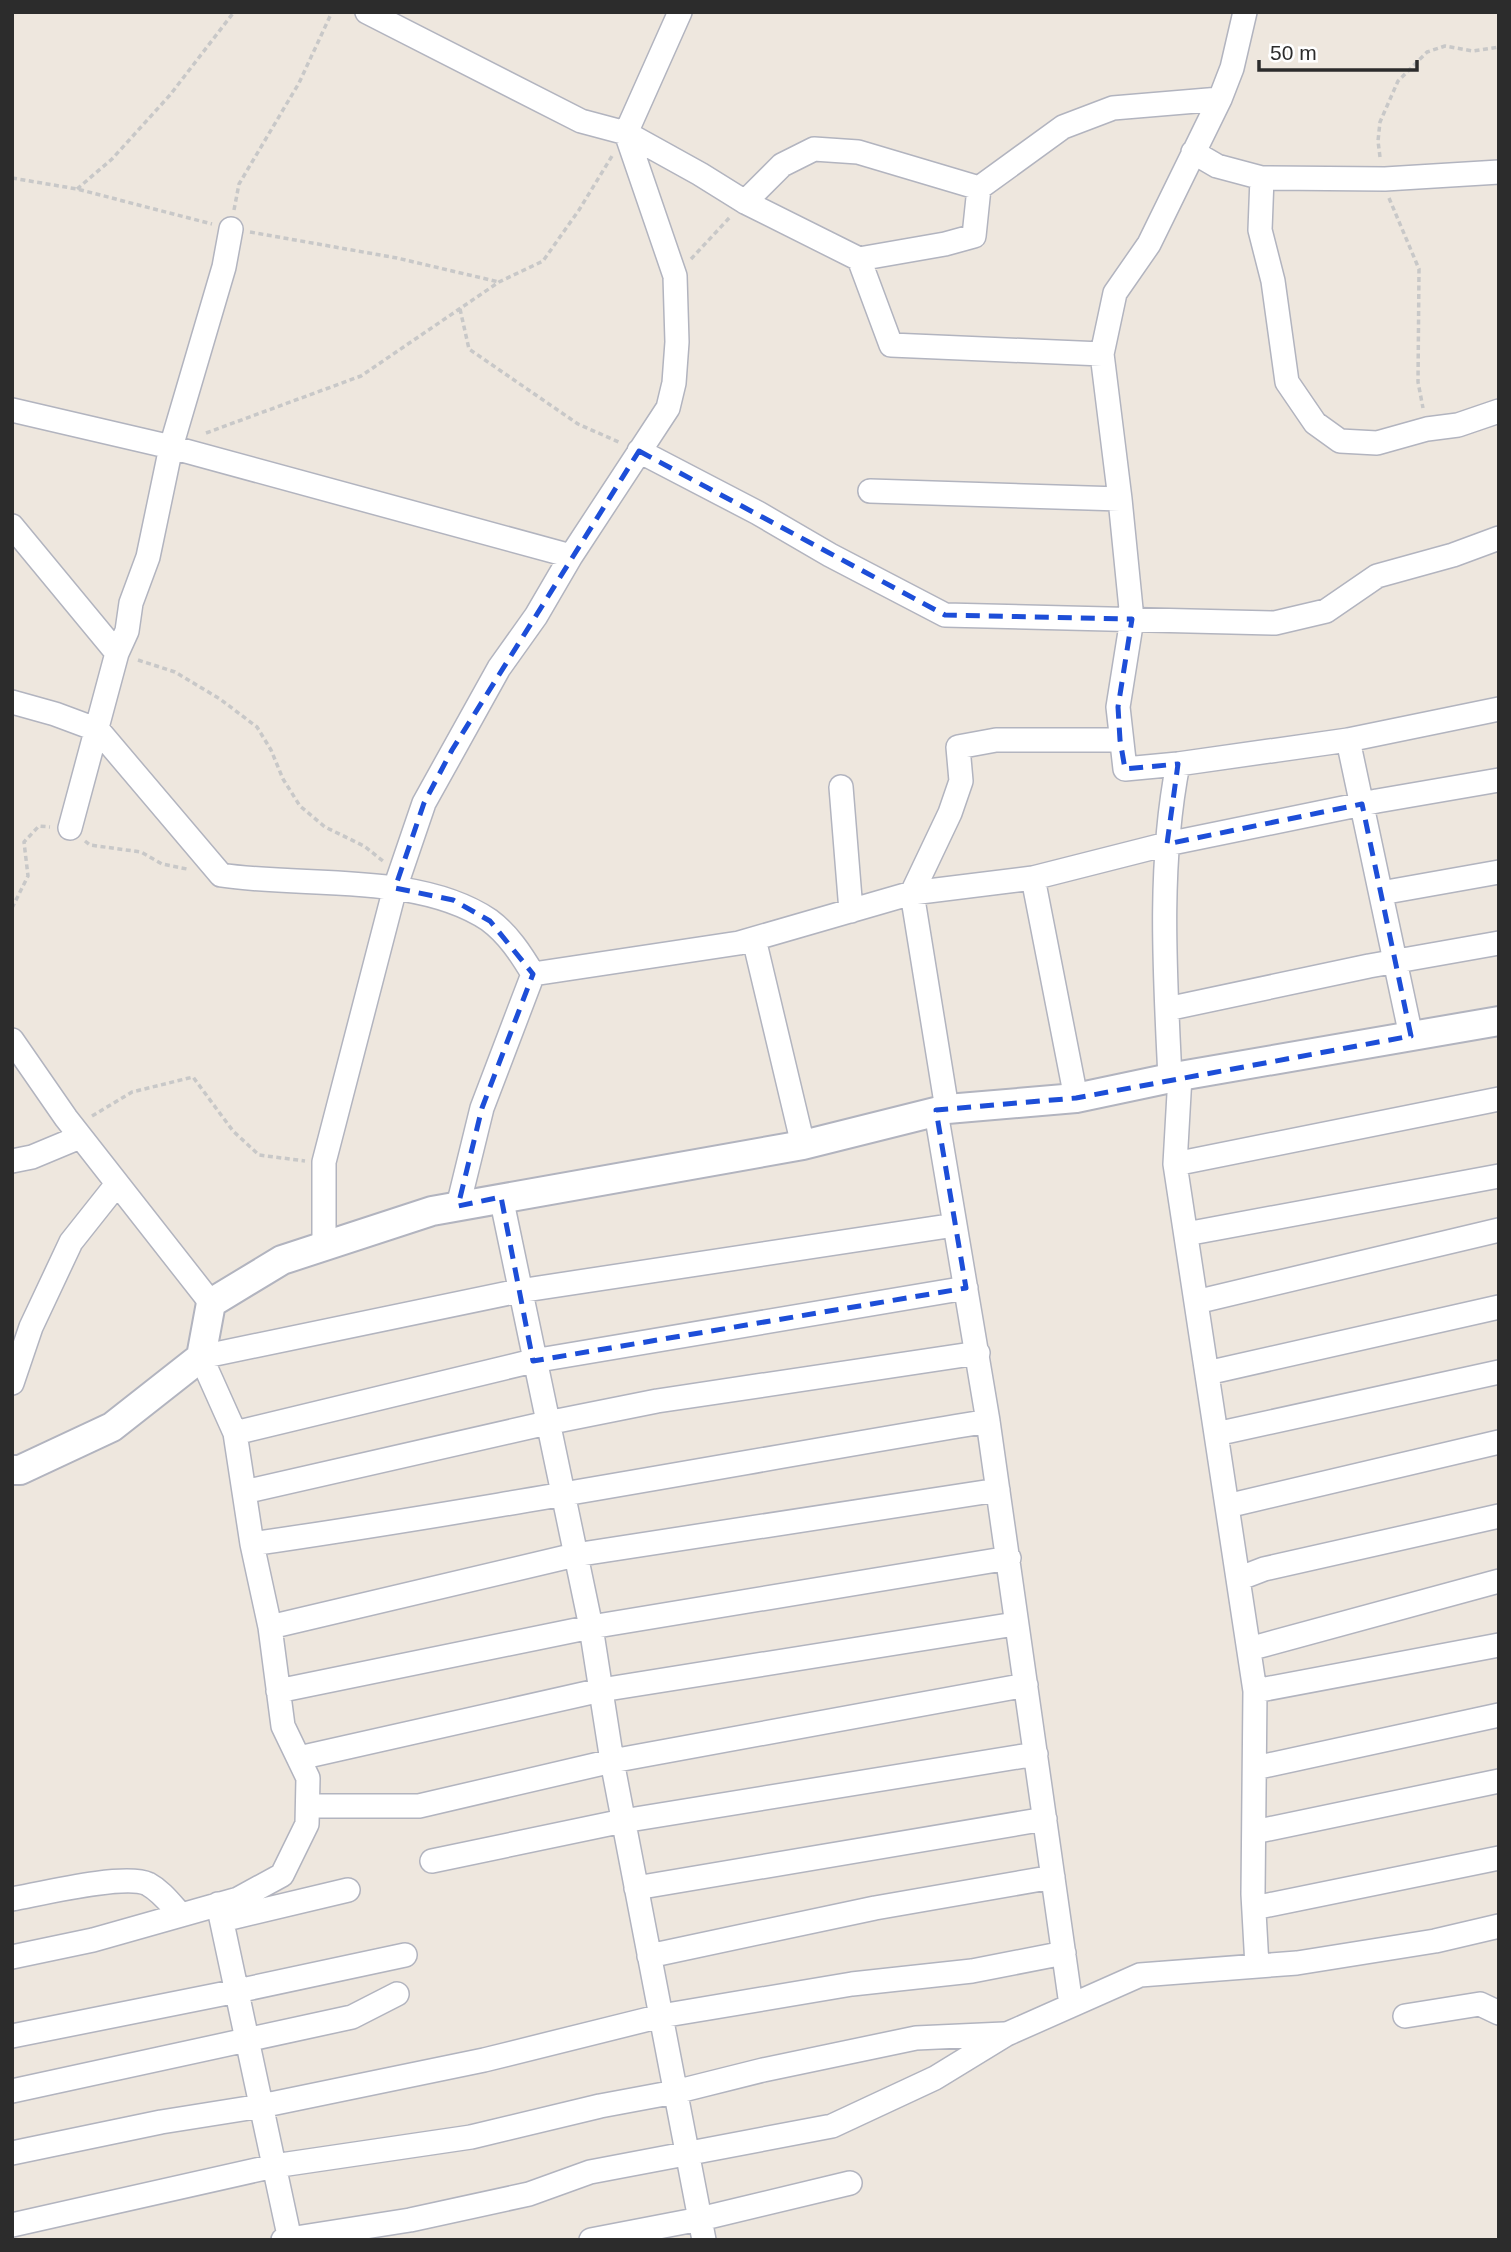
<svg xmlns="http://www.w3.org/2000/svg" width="1511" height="2252" viewBox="0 0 1511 2252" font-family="Arial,sans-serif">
	<rect width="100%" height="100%" fill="#eee7de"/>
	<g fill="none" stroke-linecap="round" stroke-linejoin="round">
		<defs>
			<path id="minor" d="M367,12l214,109 45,12 74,41 45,28 114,57 86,-15 29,-8 5,-48
				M1245,12l-13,56 -12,31 -71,145 -34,49 -13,61 18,145 12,120 -14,88 7,62 53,-5 170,-24 151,-31
				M1193,152l24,14 45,12 123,1 114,-7
				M1262,178l-2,52 13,51 14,101 28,41 25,18 37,2 50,-14 31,-4 41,-14
				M745,202l37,-37 32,-16 44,3 121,36 84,-61 50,-19 107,-9
				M859,259l32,86 211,9
				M12,410l159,37 400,109
				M639,451l119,62 72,42 115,60 330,8 51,-12 51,-35 76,-21 46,-17
				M870,491l250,8
				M12,526l105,127 -47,175
				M117,653l10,-22 4,-28 17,-46 23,-110 53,-180 7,-38
				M12,702l43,12 43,16 123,145c83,13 196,-3 268,45 19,14 32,34 44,54
				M1348,740l63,296
				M841,787l10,124
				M1033,878l43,220
				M1381,893l118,-21
				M754,939l49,206
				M533,974l206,-31 173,-50 121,-15 134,-34 210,-43 122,-21
				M1167,1009l202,-43 130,-23
				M12,1040l54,78 145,185
				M1180,1076l-5,88 80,527 -2,203 4,72
				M1170,1078c-5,-104 -12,-212 8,-314
				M947,1109l-35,-216 38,-80 11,-32 -3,-34 38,-7h124
				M936,1112l52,309 83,584
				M12,1161l20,-4 48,-20
				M1175,1164l324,-65
				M501,1197l90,430 21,134 92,479
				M458,1206l24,-98 51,-134
				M1186,1234l313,-58
				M324,1247v-85l71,-274 29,-85 75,-135 37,-52 35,-60 97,-148 6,-25 3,-41 -2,-66 -49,-143 54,-121
				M1196,1302l303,-72
				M1207,1373l292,-66
				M12,1383l19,-56 40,-85 46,-58
				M235,1433l298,-72 433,-73
				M1216,1434l283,-62
				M244,1492l303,-69 110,-22 321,-48
				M1227,1506l272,-64
				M252,1544c246,-36 491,-82 736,-123
				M1238,1579l26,-10 235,-53
				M270,1627l305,-72 423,-65
				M1249,1649l250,-68
				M278,1691l313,-64 418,-69
				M1255,1691l244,-46
				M299,1758l302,-68 414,-66
				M1255,1768l244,-53
				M308,1806h111l193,-45 414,-76
				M1254,1832l245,-51
				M432,1861l191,-40 413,-67
				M636,1888l409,-69
				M12,1899c28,-5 113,-26 136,-15 13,7 22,19 32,30
				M218,1904l72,336
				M1254,1908l245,-50
				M222,1920l126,-30
				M649,1956l226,-48 178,-31
				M12,1957l81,-17 145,-41 44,-24 25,-51 1,-46 -25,-52 -13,-99 -18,-83 -17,-111 -34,-76 318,-66 436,-66
				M1405,2016l75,-12 19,9
				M12,2036l225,-45 168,-36
				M12,2091l340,-74 45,-23
				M12,2153l149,-31 100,-16 223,-46 177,-44 191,-32 120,-13 92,-18
				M12,2225l262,-59 197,-29 129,-31 75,-14 88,-22 153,-32 88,-4
				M283,2240l127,-20 119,-26 61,-22 242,-46 103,-48 72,-44 133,-59 157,-12 138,-22 64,-15
				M591,2240l109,-21 150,-36"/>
			<path id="tertiary" d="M12,1470h8l92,-43 89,-70 10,-54 71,-43 150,-49 371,-66 144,-36 129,-11 104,-22 319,-55"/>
		</defs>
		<use href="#minor" stroke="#b2b4bf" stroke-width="26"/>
		<use href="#tertiary" stroke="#b2b4bf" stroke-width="32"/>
		<path stroke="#c8c8c8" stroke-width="3.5" stroke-dasharray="5 3.5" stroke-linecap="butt" d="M1380,157l-2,-16 2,-19 18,-41 29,-29 18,-6 28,5 26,-4
			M12,178l65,11 135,35
			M77,189l35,-30 58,-64 64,-83
			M1389,198l30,71 -1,113 5,26
			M234,210l5,-26 60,-101 33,-71
			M250,232l147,26 102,24
			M691,259l40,-43
			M460,309l9,40 109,75 43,19
			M206,433l155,-57 138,-94 44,-21 36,-51 33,-54
			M138,660l37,12 45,27 37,28 14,23 12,29 17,27 25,21 39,19 19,15
			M85,841l5,4 51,7 21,12 25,5
			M12,908l16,-32 -4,-34 15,-16 11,1
			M92,1116l40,-24 61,-15 40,54 26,24 46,6"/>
		<use href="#minor" stroke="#fff" stroke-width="23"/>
		<use href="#tertiary" stroke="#fff" stroke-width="28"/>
	</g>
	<path fill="none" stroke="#1d4ed8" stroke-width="5" stroke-dasharray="14 9" stroke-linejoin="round" d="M639,451l306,164 187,4 -14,88 2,33 5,29 53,-5 -11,80 195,-40 49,232 -335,62 -140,12 30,178 -433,73 -32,-164 -43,9 24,-98 51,-134 -43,-53 -37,-21 -58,-12 29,-85 28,-53z"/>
	<rect width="1511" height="2252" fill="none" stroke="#2c2c2c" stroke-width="28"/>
	<path d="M1259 60v10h158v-10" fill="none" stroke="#2c2c2c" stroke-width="3.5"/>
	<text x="1270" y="60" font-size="21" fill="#2c2c2c" stroke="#ffffff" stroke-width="5" paint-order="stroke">50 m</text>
</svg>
